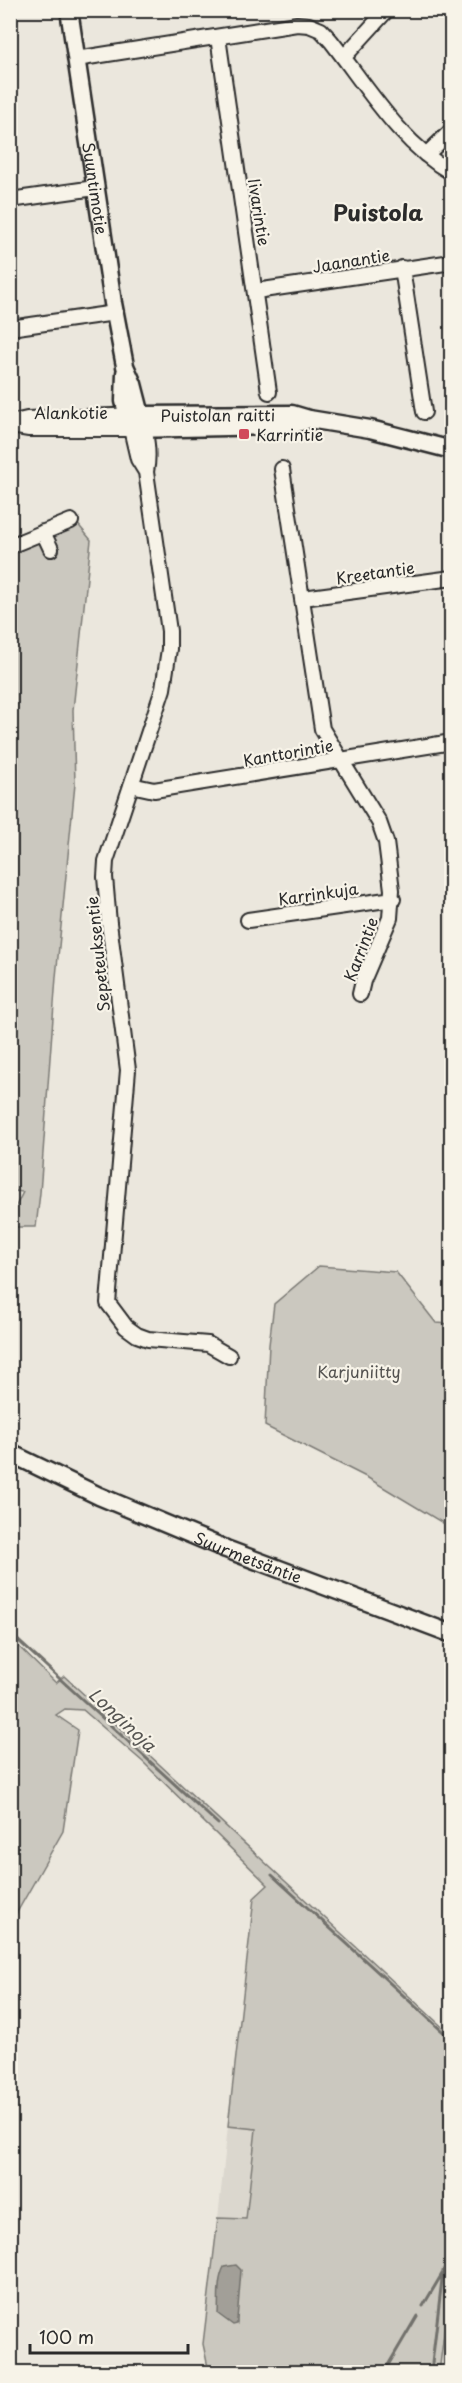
<svg xmlns="http://www.w3.org/2000/svg" width="462" height="2383" viewBox="0 0 462 2383" font-family="'Playpen Sans',sans-serif">
	<rect width="100%" height="100%" fill="#ebe7dd"/>
	<filter id="ink" filterUnits="userSpaceOnUse"><feTurbulence type="fractalNoise" baseFrequency=".0167" numOctaves="2"/><feDisplacementMap in="SourceGraphic" scale="12" xChannelSelector="R" yChannelSelector="G"/><feConvolveMatrix kernelMatrix="1 2 1 2 8 2 1 2 1" color-interpolation-filters="sRGB"/></filter>
	<g filter="url(#ink)">
		<path fill="#dbd7ce" d="M228,2126l28,2 -10,91 -28,-1z
			M451,2272v100h-12l11,-97z"/>
		<path fill="#cbc8bf" stroke="#7b7a75" stroke-width="1.5" d="M76,522l15,18 -18,170 2,74 -19,193 -16,216 -4,34h-25v-11l12,-24 -8,-1 -4,5v-646l24,-9h6z
			M319,1266l77,6 40,51 15,1v204l-83,-50 -103,-52 4,-81 5,-41z
			M11,1639l45,44 8,-7 387,359 1,237 -13,100h-177l-15,-4 -15,4h-23l-6,-28 15,-126 28,1 10,-90 -28,-3 26,-228 14,-13 -125,-123 -60,-52 -18,-1 -9,6 22,15 -15,101 -52,92z"/>
		<path fill="#a29f98" stroke="#72716c" stroke-width="1.5" d="M236,2265l5,5 -4,50v4l-4,1 -15,-11c1,-15 -1,-34 6,-47z"/>
		<g fill="none" stroke-linecap="round" stroke-linejoin="round">
			<path stroke="#72716c" stroke-width="3" d="M10,1633l208,191
				M272,1875l180,165
				M423,2306l19,-32
				M384,2372l33,-56
				M431,2372l12,-101 9,-15"/>
			<defs>
				<path id="minor" d="M218,37l51,355
					M344,57l43,-47
					M76,59l221,-35 12,1 12,5 10,11c36,46 69,102 121,132
					M426,155l26,-25
					M10,200l85,-12
					M402,268l22,144
					M256,291l196,-29
					M10,328l105,-15
					M10,423l17,-4 114,-4c5,20 9,37 5,57l23,159v18l-6,40 -57,172 -1,16 4,46 19,147 -20,233 18,24 11,8 11,4 60,5 21,12
					M11,426l18,3h102l7,30 8,13
					M282,469l40,260 57,93 7,20 6,48 -2,28 -27,63 -3,13
					M43,532l8,17
					M10,546l61,-25
					M303,598l149,-20
					M131,785l23,5 298,-48
					M248,920l145,-21"/>
				<g id="major">
					<path id="s1" d="M69,10l44,293 12,63 8,18 8,31 151,-1 17,5 61,10 82,21"/>
					<path d="M125,373l-1,28 7,28 146,-3 15,-1 17,-6"/>
					<path id="s2" d="M10,1453l89,43 127,53 226,85"/>
				</g>
			</defs>
			<use href="#minor" stroke="#2b2b2b" stroke-width="18"/>
			<use href="#major" stroke="#2b2b2b" stroke-width="21"/>
			<use href="#minor" stroke="#f7f3e8" stroke-width="14"/>
			<use href="#major" stroke="#f7f3e8" stroke-width="16"/>
		</g>
	</g>
	<rect fill="#d1495b" stroke="#f7f3e8" stroke-width="2" x="238" y="428" width="12" height="12" rx="3"/>
	<g text-anchor="middle" dominant-baseline="central" stroke-width="4.5" stroke-linejoin="round" paint-order="stroke">
		<g font-size="16" fill="#2b2b2b" stroke="#f7f3e8">
			<text stroke="none"><textPath href="#s1" startOffset="180">Suuntimotie</textPath></text>
			<text transform="translate(260 212) rotate(81)">Iivarintie</text>
			<text transform="translate(351 260) rotate(-9)">Jaanantie</text>
			<text x="71" y="412">Alankotie</text>
			<text stroke="none"><textPath href="#s1" startOffset="489">Puistolan raitti</textPath></text>
			<text transform="translate(375 572) rotate(-8)">Kreetantie</text>
			<text transform="translate(288 752) rotate(-10)">Kanttorintie</text>
			<text transform="translate(318 893) rotate(-8)">Karrinkuja</text>
			<text transform="translate(360 949) rotate(-69)">Karrintie</text>
			<text transform="translate(97 954) rotate(-96)">Sepeteuksentie</text>
			<text stroke="none"><textPath href="#s2" startOffset="260">Suurmetsäntie</textPath></text>
		</g>
		<g font-size="16" fill="#2b2b2b" stroke="#f7f3e8" text-anchor="start">
			<text x="256" y="434">Karrintie</text>
		</g>
		<g font-size="16" fill="#535250" stroke="#f7f3e8">
			<text x="359" y="1371">Karjuniitty</text>
		</g>
		<g font-size="18" font-style="italic" fill="#555451" stroke="#f7f3e8">
			<text transform="translate(123 1719) rotate(43)">Longinoja</text>
		</g>
		<g font-size="22" font-weight="bold" fill="#2b2b2b" stroke="#f7f3e8">
			<text x="378" y="211">Puistola</text>
		</g>
	</g>
	<rect width="462" height="2383" fill="none" stroke="#f7f3e8" stroke-width="36"/>
	<rect x="18" y="18" width="426" height="2347" fill="none" stroke="#2b2b2b" stroke-width="2" filter="url(#ink)"/>
	<path d="M30 2344v9h158v-9" fill="none" stroke="#2b2b2b" stroke-width="3"/>
	<text x="39" y="2344" font-size="18" fill="#2b2b2b" stroke="#f7f3e8" stroke-width="4.5" paint-order="stroke">100 m</text>
</svg>
